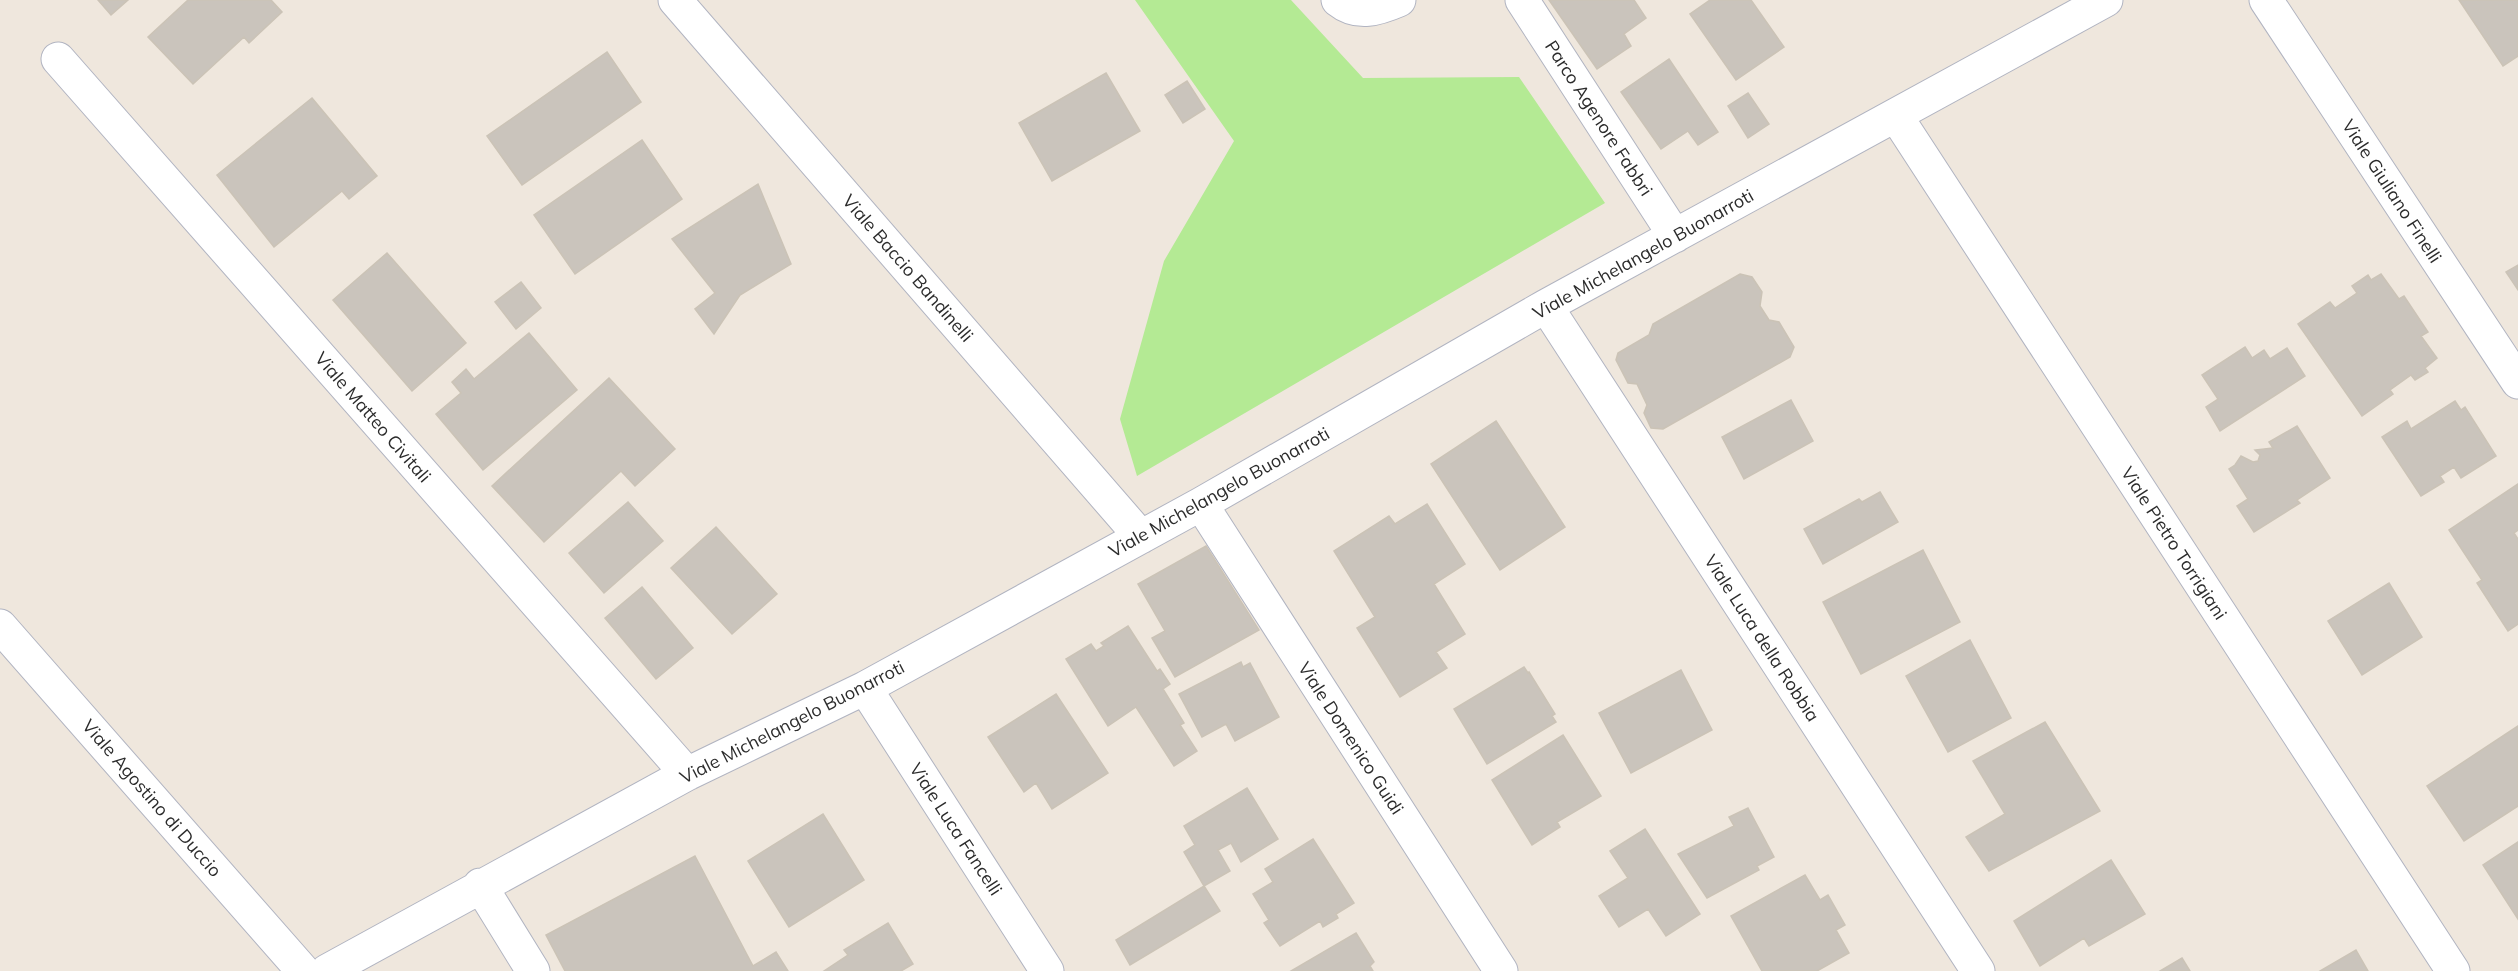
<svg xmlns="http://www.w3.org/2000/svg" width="2518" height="971" viewBox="0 0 2518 971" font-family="Mulish,sans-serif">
	<rect width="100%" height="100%" fill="#efe7dd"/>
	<path fill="#b4ea94" d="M1135,0h156l72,78 156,-1 86,126 -468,273 -17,-57 44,-158 70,-120z"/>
	<path fill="#cac4bc" stroke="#cbc3b6" stroke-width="1.5" d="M98,0h30l-17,15z
		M188,0h83l11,12 -33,31 -5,-6 -51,47 -45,-47z
		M1549,0h85l12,18 -22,16 7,12 -34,23z
		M1710,0h41l33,47 -48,33 -46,-66z
		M2459,0h59v56l-15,10z
		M607,52l34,50 -119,83 -35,-49z
		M1669,59l49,73 -20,13 -10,-14 -27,18 -40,-57z
		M1106,73l34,58 -88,50 -33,-58z
		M1187,81l18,28 -22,14 -18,-28z
		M1748,93l21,31 -21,14 -20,-32z
		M312,98l65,78 -28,23 -7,-8 -68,56 -57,-72z
		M642,140l40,59 -107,75 -41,-59z
		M758,184l33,80 -51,31 -26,39 -19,-25 20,-16 -43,-54z
		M387,253l79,90 -54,48 -79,-91z
		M2518,265v25l-12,-18z
		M1740,274l12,3 10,15 -2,14 9,14 10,2 15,25 -4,10 -127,72 -12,-1 -7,-15 3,-8 -10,-21 -9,-1 -12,-23 2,-7 31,-18 4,-11z
		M2381,274l18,25 5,-3 24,36 -7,4 16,22 -12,10 3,4 -13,8 -4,-5 -21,15 3,4 -31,22 -64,-92 32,-22 5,6 22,-15 -5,-7 16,-11 3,5z
		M521,282l20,26 -25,21 -21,-27z
		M529,333l48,57 -94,80 -47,-56 25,-21 -9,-11 14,-13 8,10z
		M2245,347l7,11 12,-8 6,9 17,-11 18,28 -85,55 -14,-24 12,-8 -16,-24z
		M609,378l66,71 -40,37 -14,-15 -77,71 -52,-56z
		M1791,400l22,41 -69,38 -22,-42z
		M2455,401l6,9 4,-3 31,49 -35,22 -7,-11 -14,9 4,6 -23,14 -39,-59 25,-16 4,8z
		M1496,421l69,106 -65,43 -69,-106z
		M2297,426l33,52 -33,22 3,3 -46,29 -17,-26 11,-7 -19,-30 6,-4 6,-9 12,6 5,-1 2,-6 -5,-5 18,-2 -4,-6z
		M2518,484v46l-4,3 4,6v85l-10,7 -31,-48 5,-3 -33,-50z
		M1880,492l18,30 -75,42 -19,-35 55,-30 3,3z
		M628,502l35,39 -59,52 -35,-40z
		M1427,504l38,60 -31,20 31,50 -29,18 11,16 -47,29 -43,-69 18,-11 -41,-66 55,-35 6,8z
		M716,527l61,67 -45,40 -61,-66z
		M1206,546l53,84 -84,47 -23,-39 13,-7 -27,-47z
		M1923,550l37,72 -99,52 -38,-72z
		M2389,583l33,54 -60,38 -34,-54z
		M642,587l51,61 -37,31 -51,-61z
		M1128,626l29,45 3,-2 10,15 -7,5 21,34 -4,2 17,26 -23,15 -38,-59 -28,19 -42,-67 25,-15 5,7 8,-5 -3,-3z
		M1970,640l41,78 -63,34 -42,-76z
		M1241,662l2,5 7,-4 29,54 -44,24 -9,-17 -24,13 -23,-43z
		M1524,667l4,6 1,-1 26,42 -3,2 4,6 -69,42 -33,-55z
		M1681,670l31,60 -81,43 -32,-60z
		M1056,694l52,79 -56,36 -16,-26 -12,9 -36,-55z
		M2045,722l55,89 -111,60 -23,-34 39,-23 -32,-53z
		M2518,726v80l-54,35 -37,-55z
		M1563,735l38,61 -44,26 3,5 -28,18 -40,-65z
		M1247,788l31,51 -37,23 -10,-19 -13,7 12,21 -26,15 -20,-34 11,-7 -11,-19z
		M1748,808l26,49 -17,9 2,4 -52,28 -29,-44 56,-28 -5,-9z
		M823,814l41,66 -75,47 -41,-66z
		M1645,829l55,85 -34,22 -18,-27 -29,18 -20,-31 29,-18 -18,-27z
		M1313,839l41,64 -18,11 2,4 -15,9 -3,-6 -40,25 -16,-23 5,-3 -16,-26 20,-12 -8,-13z
		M2518,842v77l-35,-54z
		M695,856l58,110 23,-14 12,19h-223l-19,-36z
		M2111,860l34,54 -56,32 -5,-8 -44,28 -26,-45z
		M1805,875l15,25 8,-5 17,30 -9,5 13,23 -32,18h-55l-31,-55z
		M1204,886l16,25 -90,54 -14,-25z
		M888,923l25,41 -12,7h-77l24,-16 -4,-5z
		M1356,933l18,29 -4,4 3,5h-82z
		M2356,950l12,21h-48z
		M2182,958l8,13h-30z"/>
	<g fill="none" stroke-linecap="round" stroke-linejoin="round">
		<defs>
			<path id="minor" d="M675,0l466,537
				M1338,0c20,16 40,9 61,0
				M1522,0l153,236
				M2266,0l252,382
				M58,59l629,715
				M1896,116l557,855
				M1546,306l432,665
				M1201,504l300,467
				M0,626l303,345
				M865,688l182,283
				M480,885l53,86
				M327,971l360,-197 178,-86 336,-184 345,-198 560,-306"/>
		</defs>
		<use href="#minor" stroke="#b1b4c1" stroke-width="35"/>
		<use href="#minor" stroke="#fff" stroke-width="33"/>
	</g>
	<g text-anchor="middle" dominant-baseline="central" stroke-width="5" stroke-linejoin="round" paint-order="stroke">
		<g font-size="18" fill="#2c2c2c" stroke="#fff">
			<text transform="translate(1599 118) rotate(57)">Parco Agenore Fabbri</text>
			<text transform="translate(2392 191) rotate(57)">Viale Giuliano Finelli</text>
			<text transform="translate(1643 254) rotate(-29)">Viale Michelangelo Buonarroti</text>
			<text transform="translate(908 268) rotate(49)">Viale Baccio Bandinelli</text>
			<text transform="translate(373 417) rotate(49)">Viale Matteo Civitali</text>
			<text transform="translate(1219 492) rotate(-29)">Viale Michelangelo Buonarroti</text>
			<text transform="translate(2174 543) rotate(57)">Viale Pietro Torrigiani</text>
			<text transform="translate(1762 638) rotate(57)">Viale Luca della Robbia</text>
			<text transform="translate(792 722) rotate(-27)">Viale Michelangelo Buonarroti</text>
			<text transform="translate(1351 738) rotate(57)">Viale Domenico Guidi</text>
			<text transform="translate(152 798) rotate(49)">Viale Agostino di Duccio</text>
			<text transform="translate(956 829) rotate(57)">Viale Luca Fancelli</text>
		</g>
	</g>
</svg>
